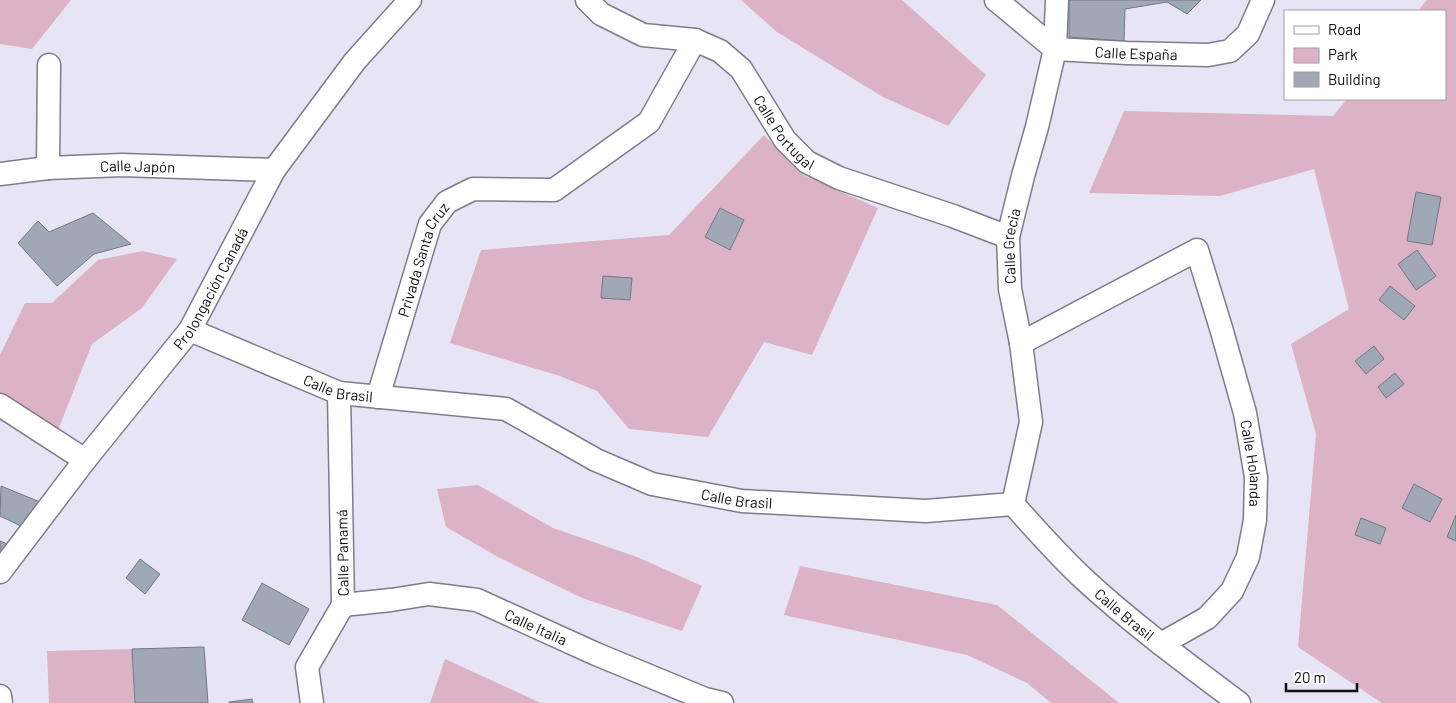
<svg xmlns="http://www.w3.org/2000/svg" width="1456" height="703" viewBox="0 0 1456 703" font-family="Barlow,sans-serif">
	<rect width="100%" height="100%" fill="#e7e5f5"/>
	<path fill="#dcb2c6" d="M0,0h71l-39,49 -32,-5z
		M741,0h161l84,75 -38,51 -65,-29 -106,-65z
		M1427,0h29v703h-74l-84,-56 18,-213 -25,-90 58,-35 -35,-140 -94,27 -131,-3 35,-82 209,5 14,-17h98v-88h-27z
		M764,135l39,40 75,33 -66,147 -48,-13 -56,95 -79,-8 -32,-38 -37,-15 -110,-33 31,-93 188,-15z
		M143,251l34,8 -35,49 -50,36 -34,86 -58,-38v-37l25,-52h27l46,-43z
		M478,485l75,43 84,29 65,29 -20,45 -100,-33 -84,-41 -52,-30 -9,-38z
		M800,566l197,39 122,98h-68l-24,-20 -60,-28 -183,-40z
		M132,649l3,54h-86l-2,-52z
		M445,659l96,44h-111z"/>
	<path fill="#a0a8b6" stroke="#717885" d="M1069,0h132l-14,14 -20,-12 -42,7 -1,32 -55,-4z
		M1416,192l25,5 -9,48 -25,-4z
		M720,208l24,12 -14,30 -25,-13z
		M93,213l38,31 -37,10 -37,32 -39,-43 20,-22 11,11z
		M1417,250l19,26 -20,14 -18,-26z
		M603,276l29,2 -2,22 -29,-2z
		M1390,286l25,20 -11,14 -25,-20z
		M1374,346l10,13 -18,15 -11,-13z
		M1395,373l9,11 -18,14 -8,-11z
		M1414,484l28,15 -12,23 -28,-14z
		M1,486l44,18 -20,24 -25,-12z
		M1456,515v26l-9,-4z
		M1361,518l25,10 -6,16 -25,-9z
		M0,541l10,4 -10,13z
		M140,559l20,15 -15,20 -19,-16z
		M262,583l47,26 -20,36 -47,-25z
		M204,647l4,56h-73l-3,-54z
		M252,699l1,4h-24v-1z"/>
	<g fill="none" stroke-linecap="round" stroke-linejoin="round">
		<defs>
			<g id="street">
				<path id="s1" d="M587,0l14,14 42,21 52,5 25,11 21,18 44,71 22,22 32,16 114,38 55,21"/>
				<path id="s2" d="M996,0l59,49 72,4 81,2 22,-4 18,-17 15,-34"/>
				<path d="M48,168l1,-103"/>
				<path id="s3" d="M0,174l48,-6 74,-3 152,5"/>
				<path id="s4" d="M190,330l149,63 167,16 90,51 56,24 90,17 184,10 87,-7c23,26 47,53 73,77 48,44 101,83 153,122"/>
				<path id="s5" d="M1021,343l176,-93 24,78 24,85 11,64 -1,43 -7,37 -16,34 -25,27 -46,26"/>
				<path id="s6" d="M378,397l52,-173 17,-22 26,-13 81,1 95,-68 46,-82"/>
				<path d="M0,405l85,55"/>
				<path id="s7" d="M1013,504l18,-82 -10,-79 -11,-54 -2,-52 15,-61 14,-49 18,-78 2,-49"/>
				<path id="s8" d="M0,572l85,-112 105,-130 84,-160 81,-109 55,-61"/>
				<path id="s9" d="M343,605l48,-5 38,-6 48,6 119,54 109,45 17,4"/>
				<path d="M0,696l1,7"/>
				<path d="M312,703l-5,-36 36,-62 -4,-212"/>
			</g>
		</defs>
		<use href="#street" stroke="#7e7c8b" stroke-width="25"/>
		<use href="#street" stroke="#fff" stroke-width="22"/>
	</g>
	<g text-anchor="middle" dominant-baseline="central" stroke-width="5" stroke-linejoin="round" paint-order="stroke">
		<g font-size="15" fill="#0e0d12" stroke="#fff">
			<text stroke="none"><textPath href="#s2" startOffset="158">Calle España</textPath></text>
			<text stroke="none"><textPath href="#s1" startOffset="251">Calle Portugal</textPath></text>
			<text stroke="none"><textPath href="#s3" startOffset="138">Calle Japón</textPath></text>
			<text stroke="none"><textPath href="#s7" startOffset="262">Calle Grecia</textPath></text>
			<text stroke="none"><textPath href="#s6" startOffset="145">Privada Santa Cruz</textPath></text>
			<text stroke="none"><textPath href="#s8" startOffset="354">Prolongación Canadá</textPath></text>
			<text stroke="none"><textPath href="#s4" startOffset="160">Calle Brasil</textPath></text>
			<text stroke="none"><textPath href="#s5" startOffset="420">Calle Holanda</textPath></text>
			<text stroke="none"><textPath href="#s4" startOffset="580">Calle Brasil</textPath></text>
			<text transform="translate(342 553) rotate(-91)">Calle Panamá</text>
			<text stroke="none"><textPath href="#s4" startOffset="1014">Calle Brasil</textPath></text>
			<text stroke="none"><textPath href="#s9" startOffset="200">Calle Italia</textPath></text>
		</g>
	</g>
	<rect x="1284" y="10" width="162" height="90" fill="#ffffff" stroke="#9f9ea0"/>
	<rect x="1294" y="26" width="25" height="8" fill="#ffffff" stroke="#9f9ea0"/>
	<text x="1328" y="35" font-size="15" fill="#0e0d12">Road</text>
	<rect x="1294" y="48" width="25" height="15" fill="#dcb2c6" stroke="#9f9ea0"/>
	<text x="1328" y="60" font-size="15" fill="#0e0d12">Park</text>
	<rect x="1294" y="72" width="25" height="15" fill="#a0a8b6" stroke="#9f9ea0"/>
	<text x="1328" y="85" font-size="15" fill="#0e0d12">Building</text>
	<path d="M1286 683v8h71v-8" fill="none" stroke="#0e0d12" stroke-width="2.5"/>
	<text x="1294" y="683" font-size="15" fill="#0e0d12" stroke="#ffffff" stroke-width="4" paint-order="stroke">20 m</text>
</svg>
